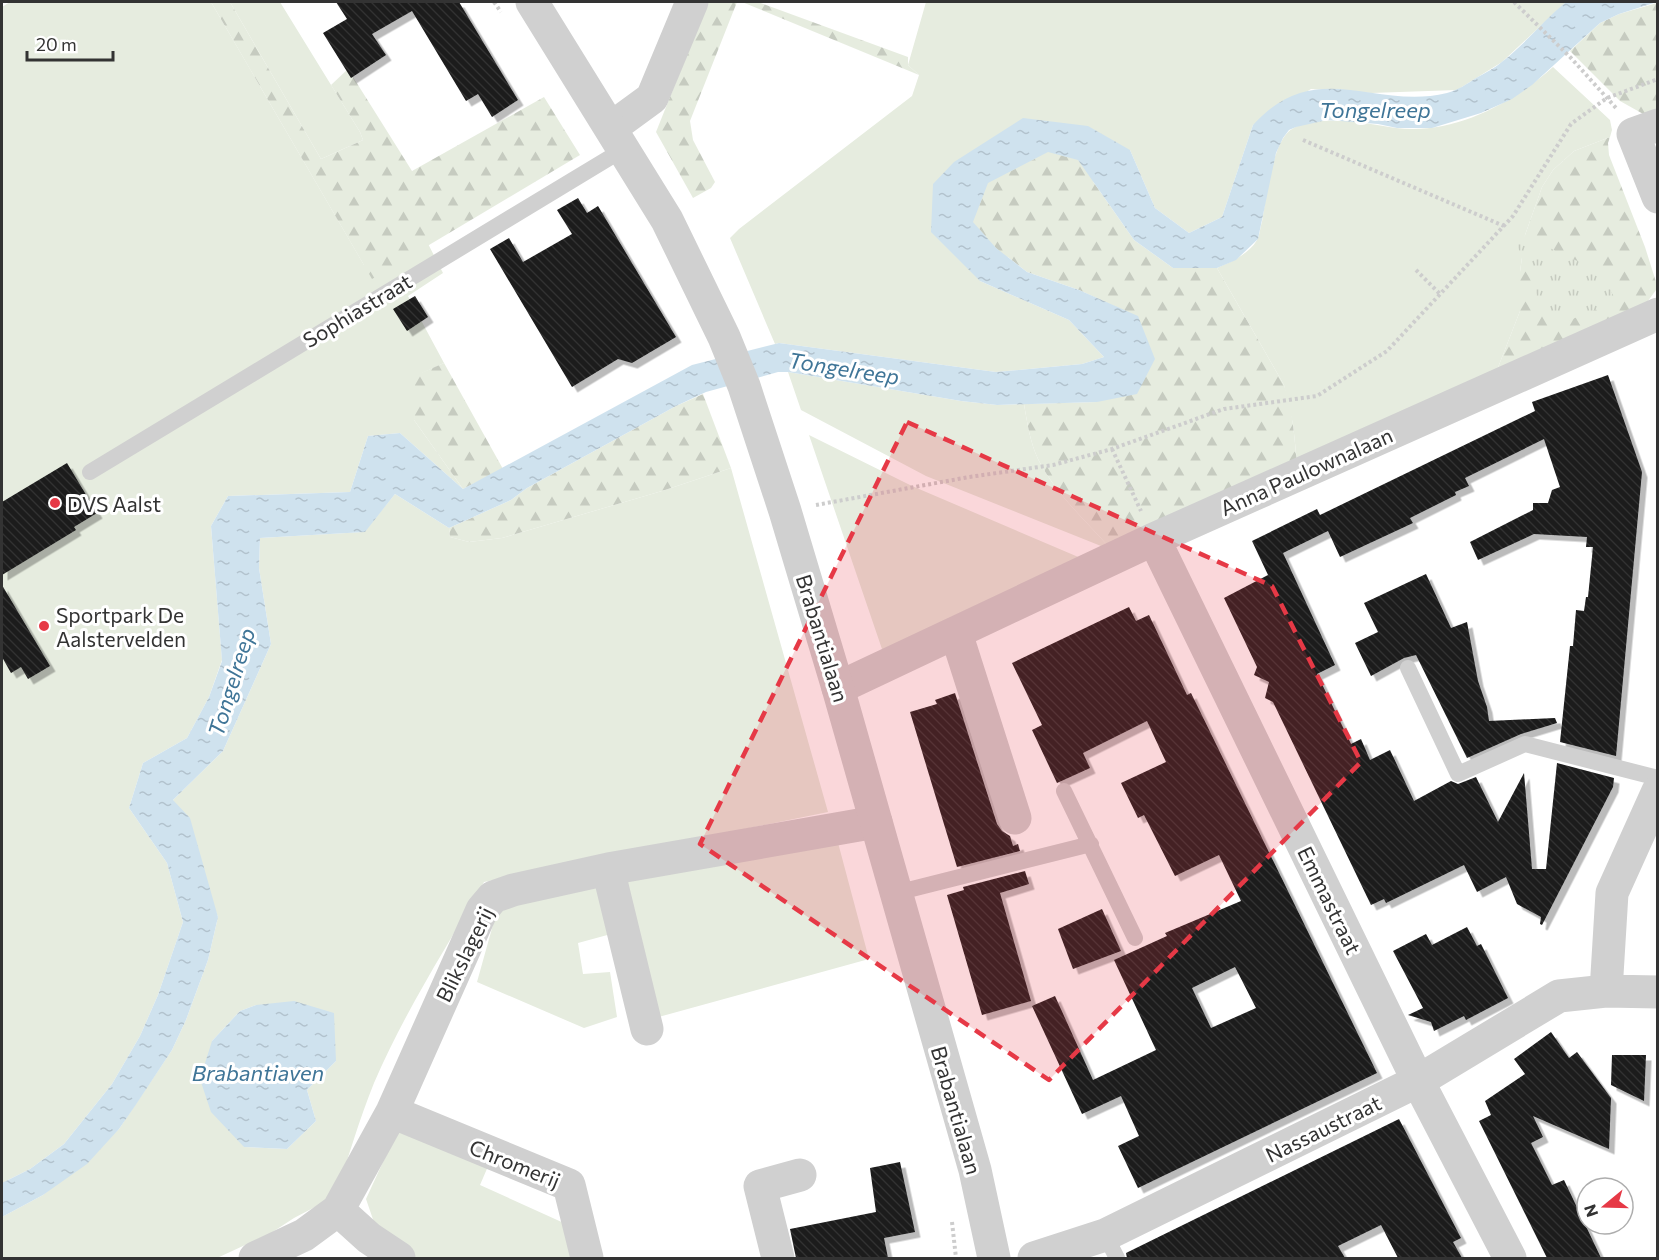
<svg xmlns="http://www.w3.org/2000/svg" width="1659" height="1260" viewBox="0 0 1659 1260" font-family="Commissioner,sans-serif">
	<defs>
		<pattern id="forest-firs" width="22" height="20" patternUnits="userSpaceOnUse" patternTransform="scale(1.5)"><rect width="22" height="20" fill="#e6ecdf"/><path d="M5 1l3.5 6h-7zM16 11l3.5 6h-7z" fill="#c6cbc0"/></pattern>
		<pattern id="park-tufts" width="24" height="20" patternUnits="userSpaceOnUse" patternTransform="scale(1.5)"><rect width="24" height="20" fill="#e6ecdf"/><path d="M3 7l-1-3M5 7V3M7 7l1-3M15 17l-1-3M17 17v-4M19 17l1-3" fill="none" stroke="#c6cbc0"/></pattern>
		<pattern id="water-ripples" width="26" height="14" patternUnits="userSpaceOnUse" patternTransform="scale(1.5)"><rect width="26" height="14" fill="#cfe2ee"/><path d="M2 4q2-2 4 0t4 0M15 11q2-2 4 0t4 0" fill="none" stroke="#b2c2cd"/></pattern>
		<pattern id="building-back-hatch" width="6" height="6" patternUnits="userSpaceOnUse" patternTransform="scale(1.5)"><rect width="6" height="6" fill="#1a1a1a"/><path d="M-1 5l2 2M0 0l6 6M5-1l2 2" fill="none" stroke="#333"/></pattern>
		<filter id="shadow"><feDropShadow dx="5.5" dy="5.5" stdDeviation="0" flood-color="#0004"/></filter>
	</defs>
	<rect width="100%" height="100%" fill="#fff"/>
	<path fill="#e6ecdf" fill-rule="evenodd" d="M10,2h201l153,263 58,-33 21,41 -35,23 36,67 -22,10 -8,47 49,69 -63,-56 -32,3 -18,56 -122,4 -17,30 11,134 -13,37 -22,41 -44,25 -14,45 38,55 16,59 -25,73 -18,41 -28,48 -48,60 -34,25 -28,14v-1176z
		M230,2h50l80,130 3,8 -42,19z
		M926,2h640l-64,60 -45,28 -86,3 -60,-4 -58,36 -31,92 -33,16 -34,-25 -25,-58 -150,131 89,39 35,37 -22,7 -86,8 -217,-29 -4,1 -45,-106 9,-9 173,-133 7,-21 -11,-10z
		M1553,67l57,53 2,10 -2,7 -36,14 -21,19 -11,17 -17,48 -5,37v39l-23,59 -200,92 -4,-38 -9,-39 -67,-117c14,-6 32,-14 40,-28 3,-5 3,-13 5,-18 4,-23 10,-81 30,-93 26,-16 76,-5 104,-1 58,7 115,-24 157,-61z
		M788,372l173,29 36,4 27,-1c3,18 6,38 14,55 17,34 46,60 71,88l-3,1 -180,-72 -125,-66z
		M809,435l103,51 171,73 -200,93z
		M731,468l97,344 -344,70c-38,66 -80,131 -110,201 -15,37 -26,75 -38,113l-42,22 -23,15 -54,25h-215v-41l41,-22 76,-66 53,-79 14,-30 22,-60 10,-43 -45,-117 50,-49 48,-107 -12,-76 1,-30 104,-6 31,-38 54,34 1,9 19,5 33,-4 160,-47zM256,1005l80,56 -29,29 9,31 -29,28 -43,-2 -32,-106 28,-30z
		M837,839l32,120 -214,59 -34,-138z
		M601,884l10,50 -33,9 5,31 27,-2 7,45 -33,11 -107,-46 19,-68 32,-16z
		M399,1127l90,37 -9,21 86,39 8,34h-157l-40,-27 -11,-32z"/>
	<path fill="url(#forest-firs)" d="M211,2h19l91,157 42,-19 -3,-8 -29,-47 17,-16 64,102 132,-74 36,58 -208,124z
		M708,2h29l-47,119 3,19 22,42 -4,6 -18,10 -37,-66z
		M742,2h16l150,55v8l11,10z
		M1657,3v108l-12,4 -25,-14 -50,-50 30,-28 19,-9z
		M1610,137l-2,6 1,12 36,92 12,38 -1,5 -11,15 -148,65 23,-59v-39l5,-37 17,-48 11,-17 21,-19z
		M1048,152l30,8 56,80 39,28h44l67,117c9,24 10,51 13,77l-188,85c-25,-28 -54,-54 -71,-88 -8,-17 -11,-37 -14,-55l73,-2 41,-85 -59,-27 -52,-18 -31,-24 -23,-26 15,-39z
		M444,363l59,106 -40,20 -49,-69 1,-37 6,-10z
		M703,394l28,74 -69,23 -160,47 -33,4 -19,-5 -1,-9 62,-28 16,-12 149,-82z"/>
	<path fill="url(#park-tufts)" d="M1511,230l94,44 10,28 -65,26z"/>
	<path fill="url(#water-ripples)" d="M1566,2h91l-38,12 -19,9 -68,62 -20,14 -31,14 -49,15h-35l-19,-4 -51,-4 -31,7 -7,3 -6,8 -7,15 -18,86 -22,21 -19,8h-44l-39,-28 -56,-80 -30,-8 -60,31 -15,39 23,26 31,24 52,18 59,26 17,43 -18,35 -40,8 -100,3 -36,-4 -173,-29h-10l-72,20 -30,14 -149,82 -16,12 -62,28 -54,-34 -30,38 -105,6 -1,30 12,76 -48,107 -50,49 17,18 28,99 -10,43 -22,60 -14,30 -37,56 -16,23 -32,35 -44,31 -41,22v-34l28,-14 34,-25 48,-60 28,-48 18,-41 25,-73 -16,-59 -38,-55 14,-45 44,-25 22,-41 13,-36 -11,-135 17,-30 122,-4 18,-56 32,-3 63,56 229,-124 87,-22 217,29 86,-8 22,-7 -35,-37 -89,-39 -49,-49 2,-48 21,-22 69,-44 65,8 42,24 25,58 34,25 33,-16 31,-92c63,-70 121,-14 194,-32 11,-3 20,-9 29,-15 9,-5 19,-10 27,-17 23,-18 41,-41 63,-59z
		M294,1001l40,12 2,48 -29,29 9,31 -29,28 -43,-2 -33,-35 -11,-33 12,-38 28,-30 16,-6z"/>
	<path fill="url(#building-back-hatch)" fill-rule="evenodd" filter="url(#shadow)" d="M336,2h123l59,98 -26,17 -14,-23 -12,7 -54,-90 -40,23 14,21 -35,23 -28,-45 24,-14z
		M578,198l9,15 11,-7 78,131 -44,26 -14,-4 -46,28 -82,-138 19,-11 14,24 49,-28 -15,-24z
		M415,296l13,21 -21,14 -14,-22z
		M1608,375l34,97 -26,284 -56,-14 10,-96h3l3,-36 8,1 2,-14h2l5,-50h-7l1,-10 -53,-3 -56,26 -8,-18 63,-32v-7h15l4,-13 8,-3 -16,-48 -79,39 4,8 -14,6 1,3 -46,23 3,5 -73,34 -12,-26 -45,22 52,112 -18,9 34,70 10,-5 9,21 20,-10 24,51 37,-20 7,3 18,-7 22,45 26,-49 8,96h14l11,-106 57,15 -1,9 -71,138 -2,-1 1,-7 -24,-13 -11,-27 -29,15 -13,-27 -78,38 -2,-4 -13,6 -98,-203 -8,-4 4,-16 -15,-7 3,-8 -33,-69 44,-23 -16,-34 65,-32 3,6 215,-104 -3,-9z
		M67,463l30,50 -23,14 2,3 -74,45v-73z
		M1426,574l25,54 16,-6 11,59 9,26 2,14 66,-3 2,5 -36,11 -54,24 -51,-103 -12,3 -33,18 -16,-33 23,-11 -14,-29z
		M2,585l48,81 -22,13 -7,-12 -10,6 -9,-16z
		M1129,607l7,14 13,-6 38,80 4,-2 186,380 -239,115 -20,-42 21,-10 -18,-40 -39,18 -50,-108 23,-10 38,84 63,-30 -42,-90 53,-24 -2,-3 76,-32 -22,-46 -44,21 -31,-61 -6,3 -17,-35 45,-21 -19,-41 -64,32 7,15 -33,15 -25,-53 10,-5 -30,-62zM1235,967l21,41 -45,20 -19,-40z
		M955,693l42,131 5,7 8,5 3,10 5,-2 2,7 -63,16 -47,-155 27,-8 -2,-4z
		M1025,871l4,13 -29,9 31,108 -49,14 -35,-120 17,-5 -1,-3z
		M1102,909l19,42 -48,18 -15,-40z
		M1467,927l10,19 4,-2 27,54 -42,22 -2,-4 -30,15 -3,-9 -23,-7 15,-7 -30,-57 33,-17 6,11z
		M1551,1032l18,26 8,-6 34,46 -2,51 -76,-33 10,21 -12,6 21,42 12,-5 37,78h-54l-68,-137 12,-6 -6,-14 40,-27 -11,-15z
		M1612,1055h34l-2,46 -33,-16z
		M1399,1119l62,119 -8,4 9,16h-64l-17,-33 -43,21 7,12h-218l-1,-5z
		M900,1162l15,70 -31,6 4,20h-92l-6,-29 86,-17 -6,-44z"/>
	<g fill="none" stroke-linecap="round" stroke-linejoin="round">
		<path stroke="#cdcdcd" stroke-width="4" stroke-dasharray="3 3" stroke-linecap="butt" d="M494,2l7,10
			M1514,2l57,56 45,50
			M1303,140l201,86
			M1416,270l24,24
			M1112,449l29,62
			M816,505l153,-28 84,-12 59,-16 112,-40 93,-13 70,-45 126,-135 58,-92 36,-26 51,-19
			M952,1222l4,36"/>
		<path stroke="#d0d0d0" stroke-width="16" d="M90,472l534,-323
			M1408,668l50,106 67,-30 133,34
			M1064,791l71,147
			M896,893l195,-49
			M1105,1235l12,23"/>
		<path stroke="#d0d0d0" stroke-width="33" d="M1658,125l-25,9 25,63
			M611,128l41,-30 40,-96
			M1154,539l264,542 92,177
			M956,633l59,185
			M838,688l316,-149 504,-225
			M608,869l39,160
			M1606,991l6,-98 46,-102
			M392,1112l177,73 18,73
			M338,1210l31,28 30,20
			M255,1258l49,-23 34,-25 54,-98 90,-202 11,-13 20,-7 95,-21 268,-47
			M778,1258l-18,-72 40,-11
			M1034,1258l71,-23 313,-154 141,-85 47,-5 52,1"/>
		<path stroke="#d0d0d0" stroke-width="33" d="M532,2l135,218 57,117 20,49 41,125 53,177 137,482 19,88"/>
	</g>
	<path fill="#e63946" fill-opacity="0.2" stroke="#e63946" stroke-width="4.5" stroke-dasharray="12 8" stroke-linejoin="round" d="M907,422l365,164 89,176 -312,318 -349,-236z"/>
	<g fill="#e63946" stroke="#fff" stroke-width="2">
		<circle cx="55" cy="503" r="6"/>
		<circle cx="44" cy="626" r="6"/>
	</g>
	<g text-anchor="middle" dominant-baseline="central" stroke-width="6" stroke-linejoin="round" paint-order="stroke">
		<g font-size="21" fill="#333" stroke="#fff">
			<text transform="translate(357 310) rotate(-31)">Sophiastraat</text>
			<text transform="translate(1306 471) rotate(-24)">Anna Paulownalaan</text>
			<text transform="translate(823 638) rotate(73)">Brabantialaan</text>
			<text transform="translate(1330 900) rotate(64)">Emmastraat</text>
			<text transform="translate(464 954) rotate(-64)">Blikslagerij</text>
			<text transform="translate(957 1110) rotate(74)">Brabantialaan</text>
			<text transform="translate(1323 1128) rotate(-26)">Nassaustraat</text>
			<text transform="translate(515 1163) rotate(22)">Chromerij</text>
		</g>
		<g font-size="21" fill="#333" stroke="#fff" text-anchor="start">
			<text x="67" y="503">DVS Aalst</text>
			<text x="56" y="614">Sportpark De<tspan x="56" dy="24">Aalstervelden</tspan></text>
		</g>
		<g font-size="22" font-style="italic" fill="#3f7597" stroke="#fff">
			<text x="1375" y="109">Tongelreep</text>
			<text transform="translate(844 368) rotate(9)">Tongelreep</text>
			<text transform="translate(231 682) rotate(-73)">Tongelreep</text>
			<text x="258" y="1072">Brabantiaven</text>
		</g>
	</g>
	<rect width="1659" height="1260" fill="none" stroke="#333333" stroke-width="6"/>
	<g transform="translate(1605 1206) rotate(251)"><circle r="28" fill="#ffffff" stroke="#adadad" stroke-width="1.5"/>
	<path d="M0-4.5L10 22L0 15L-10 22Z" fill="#e63946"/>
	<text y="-9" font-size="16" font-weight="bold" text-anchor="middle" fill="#333333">N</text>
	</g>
	<path d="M27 51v9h86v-9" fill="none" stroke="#333333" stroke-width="3"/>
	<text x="36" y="51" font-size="18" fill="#333333" stroke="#ffffff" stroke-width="4.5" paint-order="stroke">20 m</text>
</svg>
